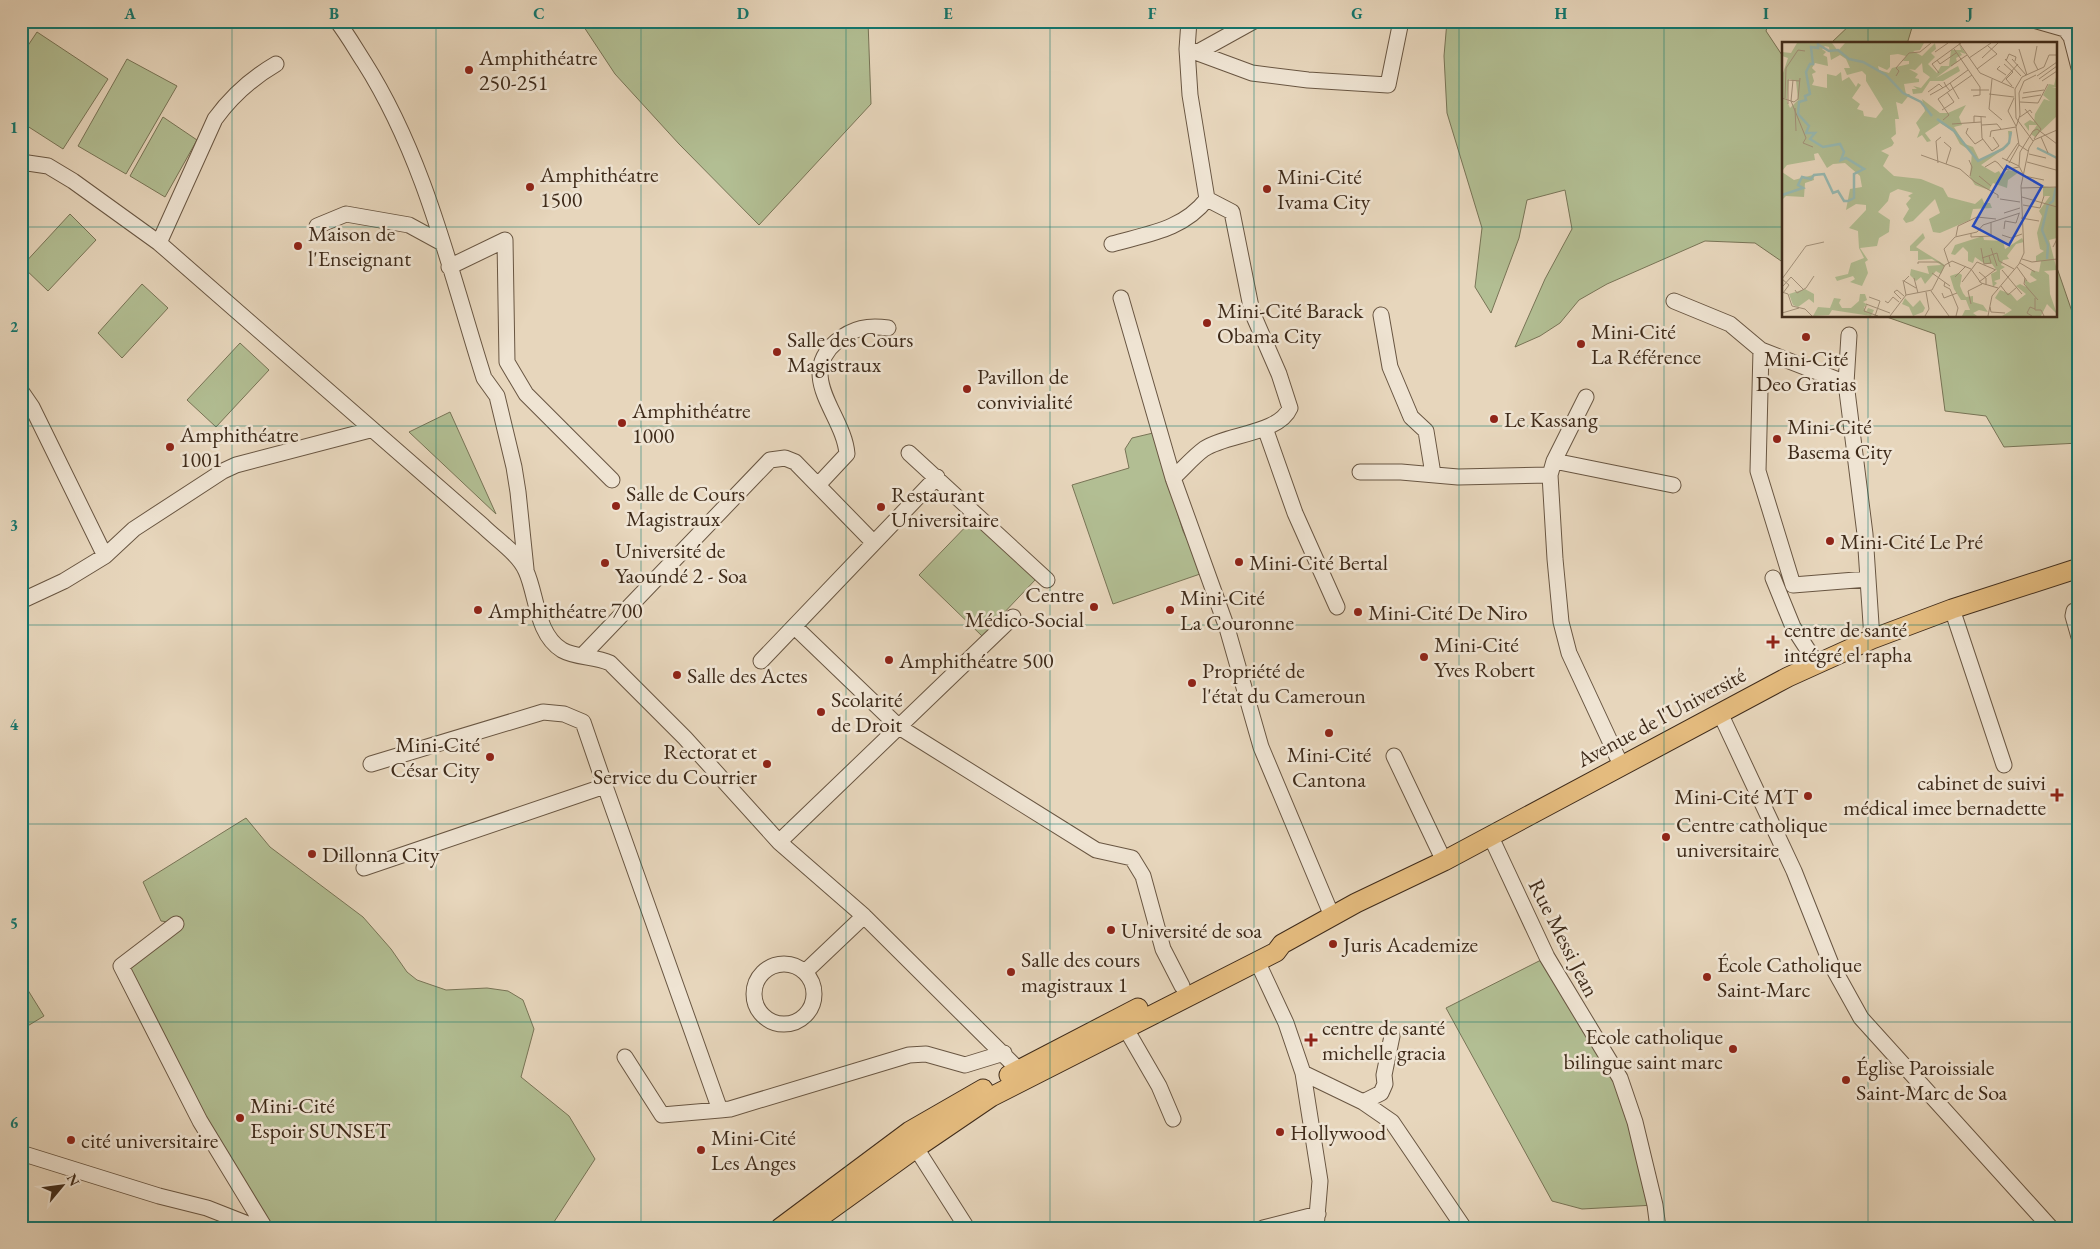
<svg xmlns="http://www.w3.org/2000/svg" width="2100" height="1249" viewBox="0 0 2100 1249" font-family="'EB Garamond',serif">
	<rect width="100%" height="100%" fill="#e7d6bc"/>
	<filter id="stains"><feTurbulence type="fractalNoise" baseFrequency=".004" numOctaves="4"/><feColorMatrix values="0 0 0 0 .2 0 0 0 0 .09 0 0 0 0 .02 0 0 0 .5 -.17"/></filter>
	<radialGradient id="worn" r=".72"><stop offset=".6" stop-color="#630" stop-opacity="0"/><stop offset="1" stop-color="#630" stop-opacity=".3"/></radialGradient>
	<path fill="#b2be93" stroke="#787456" d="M580,21h288l3,83 -112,121 -80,-81 -64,-70z
		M1447,21h322l-3,10 18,27v205l-29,-20 -50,-2 -98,43 -28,16 -19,23 -20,13 -25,11 30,-68 27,-50 -7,-39 -38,10 -8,38 -28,75 -16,-26 7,-59 -35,-115 -3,-57z
		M1854,21h60l-7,23h-77z
		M37,32l71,47 -45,70 -42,-27v-66z
		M127,59l50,27 -51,88 -48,-28z
		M163,117l34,23 -32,57 -35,-21z
		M70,214l26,26 -48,51 -26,-25z
		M2056,265l23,67v111l-75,4 -18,-31 -41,-5 -10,-77 -51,-18h172z
		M142,284l26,24 -46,50 -24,-25z
		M240,343l29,27 -53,57 -29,-27z
		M450,412l46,102 -87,-82z
		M1153,433l30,98 20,42 -90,31 -41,-119 57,-17 -4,-19 7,-11z
		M974,518l62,61 -54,57 -63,-61z
		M246,818l24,29 93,70 28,32 16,23 10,8 29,10 41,-2 21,3 15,9 11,29 -13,48 48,39 26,43 -45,69h-284l-145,-262 54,-43 -14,-2 -18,-39z
		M1547,957l73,121 35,127 -73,4 -30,-8 -106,-193z
		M21,979l23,37 -23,14z"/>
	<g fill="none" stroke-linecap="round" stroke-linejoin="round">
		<defs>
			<path id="minor" d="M337,21c10,13 18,27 27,41 61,96 86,209 120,316l13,18 17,71 4,25 8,77
				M2037,21l28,8 6,8 8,31
				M1187,49l65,24 56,7 80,5 13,-64
				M1198,52l56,-31
				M21,162l27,4 25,15 86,62 324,283c13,13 36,28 43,45 11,24 10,63 36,79 14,8 33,6 48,13l75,75 94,104 85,74 162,161
				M317,226l29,-12 63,11 33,18
				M159,243l56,-124c16,-22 37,-41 61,-55
				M1112,244c35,-10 71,-14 95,-45l-17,-104 -3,-46 2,-28
				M449,267l56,-27 2,122 19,32 86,86
				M1121,298l52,180 54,150 34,119 71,169
				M1674,301l56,23 31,26 85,33
				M1381,315l9,52 21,50 15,14 7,43
				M1849,335l-3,48 19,151 7,105
				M1761,350l-3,121 35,114 75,-6
				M21,391l11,16 73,149
				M1586,397l-32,64 -4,14 5,84 6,63 8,31 52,112
				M1265,428l30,85 42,94
				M909,453l138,127
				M1554,461l119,24
				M1360,472h41l57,5 92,-2
				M1173,478c10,-9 20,-21 31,-29 22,-15 75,-15 86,-41l-11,-34 -27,-62 -20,-100 -25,-13
				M818,485l29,-31c-3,-40 -52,-77 -10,-113 16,-13 31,-16 51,-13
				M1773,578l20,49 24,37
				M21,601l43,-20 41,-25 29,-27 89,-58 13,-6 134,-35
				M1952,609l52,156
				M2079,610l-5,1 -1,5 6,21
				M795,627l104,100 197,123 36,8 11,18 20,73 19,37
				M582,656l188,-196 15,-2 10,4 79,81
				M761,661l176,-184
				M1720,713l74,158 37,93 30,54 190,210
				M1394,756l50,105
				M371,764l172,-52 21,2 19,8 22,64
				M1490,835l57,122 73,121 15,44 20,83 3,23
				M779,842l234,-225
				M364,868l241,-82 115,324 10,-1 179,-54 17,-1 39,11 39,-12
				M176,924l-55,42 79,155 65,107
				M1257,961l29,62 17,50 17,108 -4,47
				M754 994a30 30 0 1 1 60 0a30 30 0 1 1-60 0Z
				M805,972l59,-56
				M1126,1029l33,57 14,33
				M625,1057l37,58 58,-5
				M1303,1073l60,29 29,20 72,106
				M1363,1102l18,-9 4,-9 -1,-9 8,-39
				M916,1148l51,80
				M21,1153l138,43 48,12 51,20
				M1263,1228l55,-14"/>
			<path id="major" d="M1009,1075l129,-67
				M780,1228l130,-97 73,-42
				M805,1228l111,-80 75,-51 285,-145 6,-8 74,-41 88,-42 344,-184 84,-38 80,-30 127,-41"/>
		</defs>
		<use href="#minor" stroke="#695642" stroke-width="17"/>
		<use href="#major" stroke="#3f2b1a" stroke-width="21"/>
		<use href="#minor" stroke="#efe4d3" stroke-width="15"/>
		<use href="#major" stroke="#e4bb7e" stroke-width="19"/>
	</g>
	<path fill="none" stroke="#0f766e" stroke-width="1" stroke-opacity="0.55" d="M232,21v1207M436,21v1207M641,21v1207M846,21v1207M1050,21v1207M1254,21v1207M1459,21v1207M1664,21v1207M1868,21v23M21,227h1763M2056,227h23M1868,316v912M21,426h2058M21,625h2058M21,824h2058M21,1022h2058"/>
	<g fill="#8f2418" stroke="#efe4d3" stroke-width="2">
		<circle cx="469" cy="70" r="5"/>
		<circle cx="530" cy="187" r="5"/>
		<circle cx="1267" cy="189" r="5"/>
		<circle cx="298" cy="246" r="5"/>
		<circle cx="1207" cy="323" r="5"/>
		<circle cx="1806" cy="337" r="5"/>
		<circle cx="1581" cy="344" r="5"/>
		<circle cx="777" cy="352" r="5"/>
		<circle cx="967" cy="389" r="5"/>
		<circle cx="1494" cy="419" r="5"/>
		<circle cx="622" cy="423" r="5"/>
		<circle cx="1777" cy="439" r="5"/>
		<circle cx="170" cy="447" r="5"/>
		<circle cx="616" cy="506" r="5"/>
		<circle cx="881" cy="507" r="5"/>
		<circle cx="1830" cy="541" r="5"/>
		<circle cx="1239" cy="562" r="5"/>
		<circle cx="605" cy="563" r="5"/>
		<circle cx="1094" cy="607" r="5"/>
		<circle cx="478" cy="610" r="5"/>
		<circle cx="1170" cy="610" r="5"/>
		<circle cx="1358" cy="612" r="5"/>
		<path d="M1770.5 634.5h5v5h5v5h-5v5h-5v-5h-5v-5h5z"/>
		<circle cx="1424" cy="657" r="5"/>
		<circle cx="889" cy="660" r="5"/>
		<circle cx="677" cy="675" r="5"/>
		<circle cx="1192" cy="683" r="5"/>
		<circle cx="821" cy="712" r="5"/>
		<circle cx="1329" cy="733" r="5"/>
		<circle cx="490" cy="757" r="5"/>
		<circle cx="767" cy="764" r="5"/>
		<path d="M2054.5 787.5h5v5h5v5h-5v5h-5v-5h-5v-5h5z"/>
		<circle cx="1808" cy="796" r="5"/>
		<circle cx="1666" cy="837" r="5"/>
		<circle cx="312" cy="854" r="5"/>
		<circle cx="1111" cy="930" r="5"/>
		<circle cx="1333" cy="944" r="5"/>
		<circle cx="1011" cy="972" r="5"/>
		<circle cx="1707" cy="977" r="5"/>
		<path d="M1308.5 1032.5h5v5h5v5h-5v5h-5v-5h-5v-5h5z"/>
		<circle cx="1733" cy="1049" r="5"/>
		<circle cx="1846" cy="1080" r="5"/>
		<circle cx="240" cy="1118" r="5"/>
		<circle cx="1280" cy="1132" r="5"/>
		<circle cx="71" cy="1140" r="5"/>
		<circle cx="701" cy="1150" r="5"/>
	</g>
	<g text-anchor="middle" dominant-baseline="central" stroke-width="5" stroke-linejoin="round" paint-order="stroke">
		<g font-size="22" fill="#3f2b1a" stroke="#efe4d3" text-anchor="start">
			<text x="479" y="57">Amphithéatre<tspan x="479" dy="25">250-251</tspan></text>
			<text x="540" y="174">Amphithéatre<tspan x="540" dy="25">1500</tspan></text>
			<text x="1277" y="176">Mini-Cité<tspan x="1277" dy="25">Ivama City</tspan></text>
			<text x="308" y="233">Maison de<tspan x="308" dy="25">l'Enseignant</tspan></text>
			<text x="1217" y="310">Mini-Cité Barack<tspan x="1217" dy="25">Obama City</tspan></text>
			<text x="1591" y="331">Mini-Cité<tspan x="1591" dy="25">La Référence</tspan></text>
			<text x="787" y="339">Salle des Cours<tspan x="787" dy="25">Magistraux</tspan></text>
			<text x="1806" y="358" text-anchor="middle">Mini-Cité<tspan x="1806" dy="25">Deo Gratias</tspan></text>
			<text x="977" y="376">Pavillon de<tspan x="977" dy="25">convivialité</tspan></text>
			<text x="632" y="410">Amphithéatre<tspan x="632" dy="25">1000</tspan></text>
			<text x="1504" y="419">Le Kassang</text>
			<text x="1787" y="426">Mini-Cité<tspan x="1787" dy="25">Basema City</tspan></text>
			<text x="180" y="434">Amphithéatre<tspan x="180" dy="25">1001</tspan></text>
			<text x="626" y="493">Salle de Cours<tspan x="626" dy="25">Magistraux</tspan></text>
			<text x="891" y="494">Restaurant<tspan x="891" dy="25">Universitaire</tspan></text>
			<text x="1840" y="541">Mini-Cité Le Pré</text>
			<text x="615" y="550">Université de<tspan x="615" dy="25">Yaoundé 2 - Soa</tspan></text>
			<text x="1249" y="562">Mini-Cité Bertal</text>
			<text x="1084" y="594" text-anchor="end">Centre<tspan x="1084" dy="25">Médico-Social</tspan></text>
			<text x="1180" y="597">Mini-Cité<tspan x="1180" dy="25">La Couronne</tspan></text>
			<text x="488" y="610">Amphithéatre 700</text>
			<text x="1368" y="612">Mini-Cité De Niro</text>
			<text x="1784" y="629">centre de santé<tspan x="1784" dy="25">intégré el rapha</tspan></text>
			<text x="1434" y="644">Mini-Cité<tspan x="1434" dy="25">Yves Robert</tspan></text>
			<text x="899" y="660">Amphithéatre 500</text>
			<text x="1202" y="670">Propriété de<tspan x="1202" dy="25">l'état du Cameroun</tspan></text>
			<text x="687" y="675">Salle des Actes</text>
			<text x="831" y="699">Scolarité<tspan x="831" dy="25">de Droit</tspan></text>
			<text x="480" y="744" text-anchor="end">Mini-Cité<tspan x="480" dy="25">César City</tspan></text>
			<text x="757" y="751" text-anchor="end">Rectorat et<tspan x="757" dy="25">Service du Courrier</tspan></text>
			<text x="1329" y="754" text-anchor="middle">Mini-Cité<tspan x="1329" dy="25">Cantona</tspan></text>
			<text x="2046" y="782" text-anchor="end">cabinet de suivi<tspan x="2046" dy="25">médical imee bernadette</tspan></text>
			<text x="1798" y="796" text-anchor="end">Mini-Cité MT</text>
			<text x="1676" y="824">Centre catholique<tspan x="1676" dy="25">universitaire</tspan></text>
			<text x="322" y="854">Dillonna City</text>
			<text x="1121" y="930">Université de soa</text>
			<text x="1343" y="944">Juris Academize</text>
			<text x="1021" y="959">Salle des cours<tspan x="1021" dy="25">magistraux 1</tspan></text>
			<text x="1717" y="964">École Catholique<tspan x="1717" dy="25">Saint-Marc</tspan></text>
			<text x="1322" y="1027">centre de santé<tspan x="1322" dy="25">michelle gracia</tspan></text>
			<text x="1723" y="1036" text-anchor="end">Ecole catholique<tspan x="1723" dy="25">bilingue saint marc</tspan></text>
			<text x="1856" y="1067">Église Paroissiale<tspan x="1856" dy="25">Saint-Marc de Soa</tspan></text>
			<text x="250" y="1105">Mini-Cité<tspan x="250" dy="25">Espoir SUNSET</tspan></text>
			<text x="1290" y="1132">Hollywood</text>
			<text x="711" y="1137">Mini-Cité<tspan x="711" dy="25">Les Anges</tspan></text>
			<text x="81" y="1140">cité universitaire</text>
		</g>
		<g font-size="22" fill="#3f2b1a" stroke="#efe4d3">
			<text transform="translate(1661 717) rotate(-28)">Avenue de l'Université</text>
			<text transform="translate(1564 938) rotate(63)">Rue Messi Jean</text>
		</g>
	</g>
	<g transform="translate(1782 42)">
		<rect width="275" height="275" fill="#e7d6bc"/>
		<path d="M15,1h35l6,8 7,-8h79l-4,7 -7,1 9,5 13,-13 1,6 -5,4 4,4 -7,7 9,9 4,-7h8l2,-16h10l-2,-6 7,10 -6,-2 2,3 -6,3 1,4 -21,16 22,-12 2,5 -17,10h-13l-8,12 -9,1 -1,-5h5l-4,-3 8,2 9,-11 -7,-5 -1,-9 -7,7 -6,-1 9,5 -3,4 4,1v3l-15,2 2,10h4l-8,10 -6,-2 3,17h-4l1,15 -5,4 3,5 -2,3 -11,5 8,4 -6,11 11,10 27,3 22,9 5,9 27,7 7,-6 2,5h6l2,5 -19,1 -3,11 -30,13 -7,-1 -4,-13 11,-6 -5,-14 -22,22 -7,2 -3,-4 6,-10 -3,-5 5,-6 -3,-2 5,-3 -15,-4 -8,4 -2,8 -10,11 12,8 -1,12 -10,6 -2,8 -17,2 8,12 -3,2 3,11 -6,13 -12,-4 5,-3 -2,-3 -16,5 -2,-4 13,-3 3,-11 13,-5 -5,-10 -1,-17 -9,-3 17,-18v-5l-10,-1 -10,6 4,-21 12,-2 -2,-11 -15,-13 -12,1 -6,4 -9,-15 -4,1 1,6 -28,5 -5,6v-95l6,-18 -6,-2v-4l9,1zM43,4l4,1 2,13 9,-5 6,4 4,9h-6l3,7 15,-4 4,4v6l17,28 -7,9 -12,-2 -1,-5 -6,-2 3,-5 -8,-6 9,-13 -3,-2 -2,4 -7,-10 -7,4 -1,-9 -5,4 -9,-2v14l-15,-3 2,-4 -2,-7 4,-2 -4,-4 3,-5 13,3 -1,-9 -4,-2 3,-3 -4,-3zM116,12l8,2 -3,5h6v3l-17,4 -3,5 -10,-3 -1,-4 9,4 3,-3v-12zM7,37l7,2 2,19 -8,8 -3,-7zM275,31v14h-5l5,1v28l-22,21 -4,-3 6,-9h-8v6l-5,-7 6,-4 4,2 1,-8 9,-15 6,2 -7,-6 6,-11 5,1zM140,57l18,14h8l18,-8 -7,12 3,8 -8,2 11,17 8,3 7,14 25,-15 4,-5 -1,-10h4l-4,15 -27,19 14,8 4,-2 3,5 6,-6 11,2 -11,8 -1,8 -14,-5 -4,7 -14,-5 -5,-8 2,-25 -12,-8 -7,-13 -13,-8 -15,10 6,8 -4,1 -5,-7 -5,3 3,-8 -4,-7 9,-12zM0,130l12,8 19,-5 1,5 -9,3 -1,14 -18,-1 -4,4zM261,144l14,2v50l-8,2 8,30 -13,1 5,4 1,19 7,20 -10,-10 -6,12h-39l10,-6 -17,-12 5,-8 11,4 6,7 9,-7 -10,-8 4,-2 6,3 -2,-8 6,4 7,-3 -7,-5 2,-5 7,2 2,-11h-5v-5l8,-5 -4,-2 -3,-16 5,-17 -3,-5 11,-15h-7zM141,191l2,5 -9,9 29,18 -4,9 -5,-3 -11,13 -4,-7 -5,4 -6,-6 1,-6 18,5 -2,-8 14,-1 -9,-6 -14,1v-9h-8v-5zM201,194l1,4 19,1 2,8 17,-11 2,4 -8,2 -9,12 2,3 -6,1 -2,5 4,2 -5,3v9l-6,2 3,2 -4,4 -2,-13 6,-3 -5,-7h-7l-10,-7 -2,6 -5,-2v-9l-5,-5 -8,8 -4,-1 4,-9zM177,231l3,2 -2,11 3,7 3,4 7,-1v6l10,3 5,7 -9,-2 -6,3 4,3h-15l3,-6h5l-4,-10h-5l-7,-11 -4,-13zM23,247l9,5v9l-5,-4 -11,8 -5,-2 -4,-11zM78,252h5l2,6 -4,2 5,3 -4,2 2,5 2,-4 6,2 -3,6 -39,-6 -3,5 -16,1 5,-9 12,1 4,-10 7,1 -2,4 3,5h9l8,-7zM123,256l8,9 7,-7 5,8 -2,4 -10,4 -4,-9 -7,-3z" fill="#b2be93" fill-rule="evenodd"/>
		<path fill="none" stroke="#97b9b2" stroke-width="2.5" d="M37,3l10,6 9,-1 11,9 14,3 23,13 17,18 18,9 11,14M155,77l17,12 24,30 25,-12 6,-6 2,-11M255,106l20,10M0,153l21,-7 -5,-3 4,-8 9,2 3,-4 10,-1 9,19 5,-2 6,10h4l6,-3v-24l10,-5 -18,-11 -5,2 3,-8 -4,-8 -17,3 -13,-8 5,-6h-9l3,-7 -11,-12 1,-12 7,-2 -1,-4 5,-2 -4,-22 4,-8h3l-2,-17 7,1v-5M267,162l4,-3 3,-14M265,217l1,-14 -6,-15 6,-26"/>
		<path fill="none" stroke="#a4927b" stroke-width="1" d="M177,1l21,30 34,15M255,4l-3,16 4,8M172,7l26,38v8l-7,1M237,7l8,26M153,10l13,-9M187,16l22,-15M200,16l16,-15M223,17l16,17M230,17l14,16M155,18l3,4 16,-11M224,19l3,-7 7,3 -1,4M222,22l9,8 -7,7 6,7M169,24l16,-11M218,24l-3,3 9,6M195,27l20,-15 -9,-8M157,31l-7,-9 29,-21M114,34l3,-5 -3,-3 13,-15 11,-1 11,-9M255,34l20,-14M210,37l-3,30 13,11M257,37l18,-13M11,38l-2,21 15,37 -3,5 10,4M260,39l15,-10M162,40l2,4 22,-16M168,41l9,16M219,41l17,-19M189,48h18M146,50l11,-8 4,4M241,51l21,-3M207,52l25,3M148,53l16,-9 4,5M0,56l12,4 4,-3 2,-21M3,56l1,-30 12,-18 7,1M232,56l-6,13 8,15M240,56l19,-3M238,60l18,1 10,-19M6,62v-24l12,1M13,66l1,23M243,67l16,20 -7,10M160,68l12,-8 -7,-10M199,75l1,21 10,13 7,-5 -6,-9M238,75l10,-7 2,3M161,78l6,-5 -11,-16 34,-24M192,80v-6l12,1M170,82l29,-2M200,83l15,-1 4,5M186,86l-2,5 9,11 8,-5M251,89l-13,21 -1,14 5,10 20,4M251,89l4,-2 20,15M208,95l1,-6 25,-4M259,95l7,16M251,99l-17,-23 -1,-29 7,-12 22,-10 5,-12h8M162,100l7,6 -5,16M246,109l-9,-6 -3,-18 4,-12 -1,-22 5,-12 12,-6M247,112l17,4M139,113l39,14 15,13 23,13v3M220,116l17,8M187,118l3,7 -2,9M224,119l12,-18M245,120l29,8M156,121l-2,-22 5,-4M216,121l6,7 15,-3M227,121l10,-18M203,125l10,-6 3,2M197,134l12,10M239,146l36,-1M240,155l35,10M218,157l20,3M241,163l17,3 4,-12M222,171l16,-5M239,176l18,3M222,187l1,-8 11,2 3,-9M189,191v4l20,-1v-14M220,193l9,3 11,-4M174,194l2,-10 19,-9 19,2M271,205l4,-8v20M199,206l3,16 7,-1 -2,-7M209,206l6,18M200,216l15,-5 2,8 15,8M240,217l10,3 25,-3M238,221l15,9M136,222v-2h21l5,4M168,225l-6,-18 11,-12 22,-5 6,-7 37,-12M235,225l10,14M220,228l20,24M197,230l7,6v7M150,231l18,13M127,234l-5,5 12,7M173,235l11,-11M132,236l4,15M243,236l-1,6 14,16M0,237l24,-33 18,-4M0,237l7,6 -6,8M121,238l3,15M163,240l-1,4 6,3 8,19 -2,8M180,240l15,-20 19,8M197,240l16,-12M1,244l8,-9 13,13M219,244l7,9 9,-8M13,248l2,3 9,-5 8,-12M149,249l18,25M0,250l6,2 4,12 13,3 7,7M160,251l2,5 13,-5M87,255l11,4 -5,15M253,256v12h6l3,6M119,257l-7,-7 3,-2 7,6M103,259l3,2 5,-6 6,5M84,262l24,9M189,262l-3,-13 14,-7M84,264l-2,5 14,5M208,265l1,5 14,1M0,271l17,-5M108,274l16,-21 26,-5 13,-25 7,-4 19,8 10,14 17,5M143,274l4,-7 -3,-17M206,274l4,-20 27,-32 5,-11 -3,-67 8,-38 5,-8 23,-10M250,274l-5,-3 3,-6 5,2"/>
		<path fill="#1d4ed8" fill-opacity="0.15" stroke="#1d4ed8" stroke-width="2.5" d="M225,124l35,20 -33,59 -36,-19z"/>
		<rect width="275" height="275" fill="none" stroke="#3f2b1a" stroke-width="2.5"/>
	</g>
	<rect width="2100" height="1249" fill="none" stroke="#e7d6bc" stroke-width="55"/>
	<g transform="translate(62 1186) rotate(61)" stroke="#efe4d3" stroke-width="4" paint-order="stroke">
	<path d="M0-4L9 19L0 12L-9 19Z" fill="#3f2b1a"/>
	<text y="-8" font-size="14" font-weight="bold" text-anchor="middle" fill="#3f2b1a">N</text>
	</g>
	<rect x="28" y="28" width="2044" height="1194" fill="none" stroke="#0f766e" stroke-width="2"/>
	<g font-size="16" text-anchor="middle" font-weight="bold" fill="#0f766e">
		<text x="130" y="19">A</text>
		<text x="334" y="19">B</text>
		<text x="539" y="19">C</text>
		<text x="743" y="19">D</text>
		<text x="948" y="19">E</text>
		<text x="1152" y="19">F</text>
		<text x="1357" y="19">G</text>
		<text x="1561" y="19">H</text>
		<text x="1766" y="19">I</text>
		<text x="1970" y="19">J</text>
		<text x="14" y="133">1</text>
		<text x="14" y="332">2</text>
		<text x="14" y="531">3</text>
		<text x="14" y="730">4</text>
		<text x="14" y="929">5</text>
		<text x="14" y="1128">6</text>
	</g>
	<rect width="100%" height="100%" filter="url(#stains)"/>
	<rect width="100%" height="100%" fill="url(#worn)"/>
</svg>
